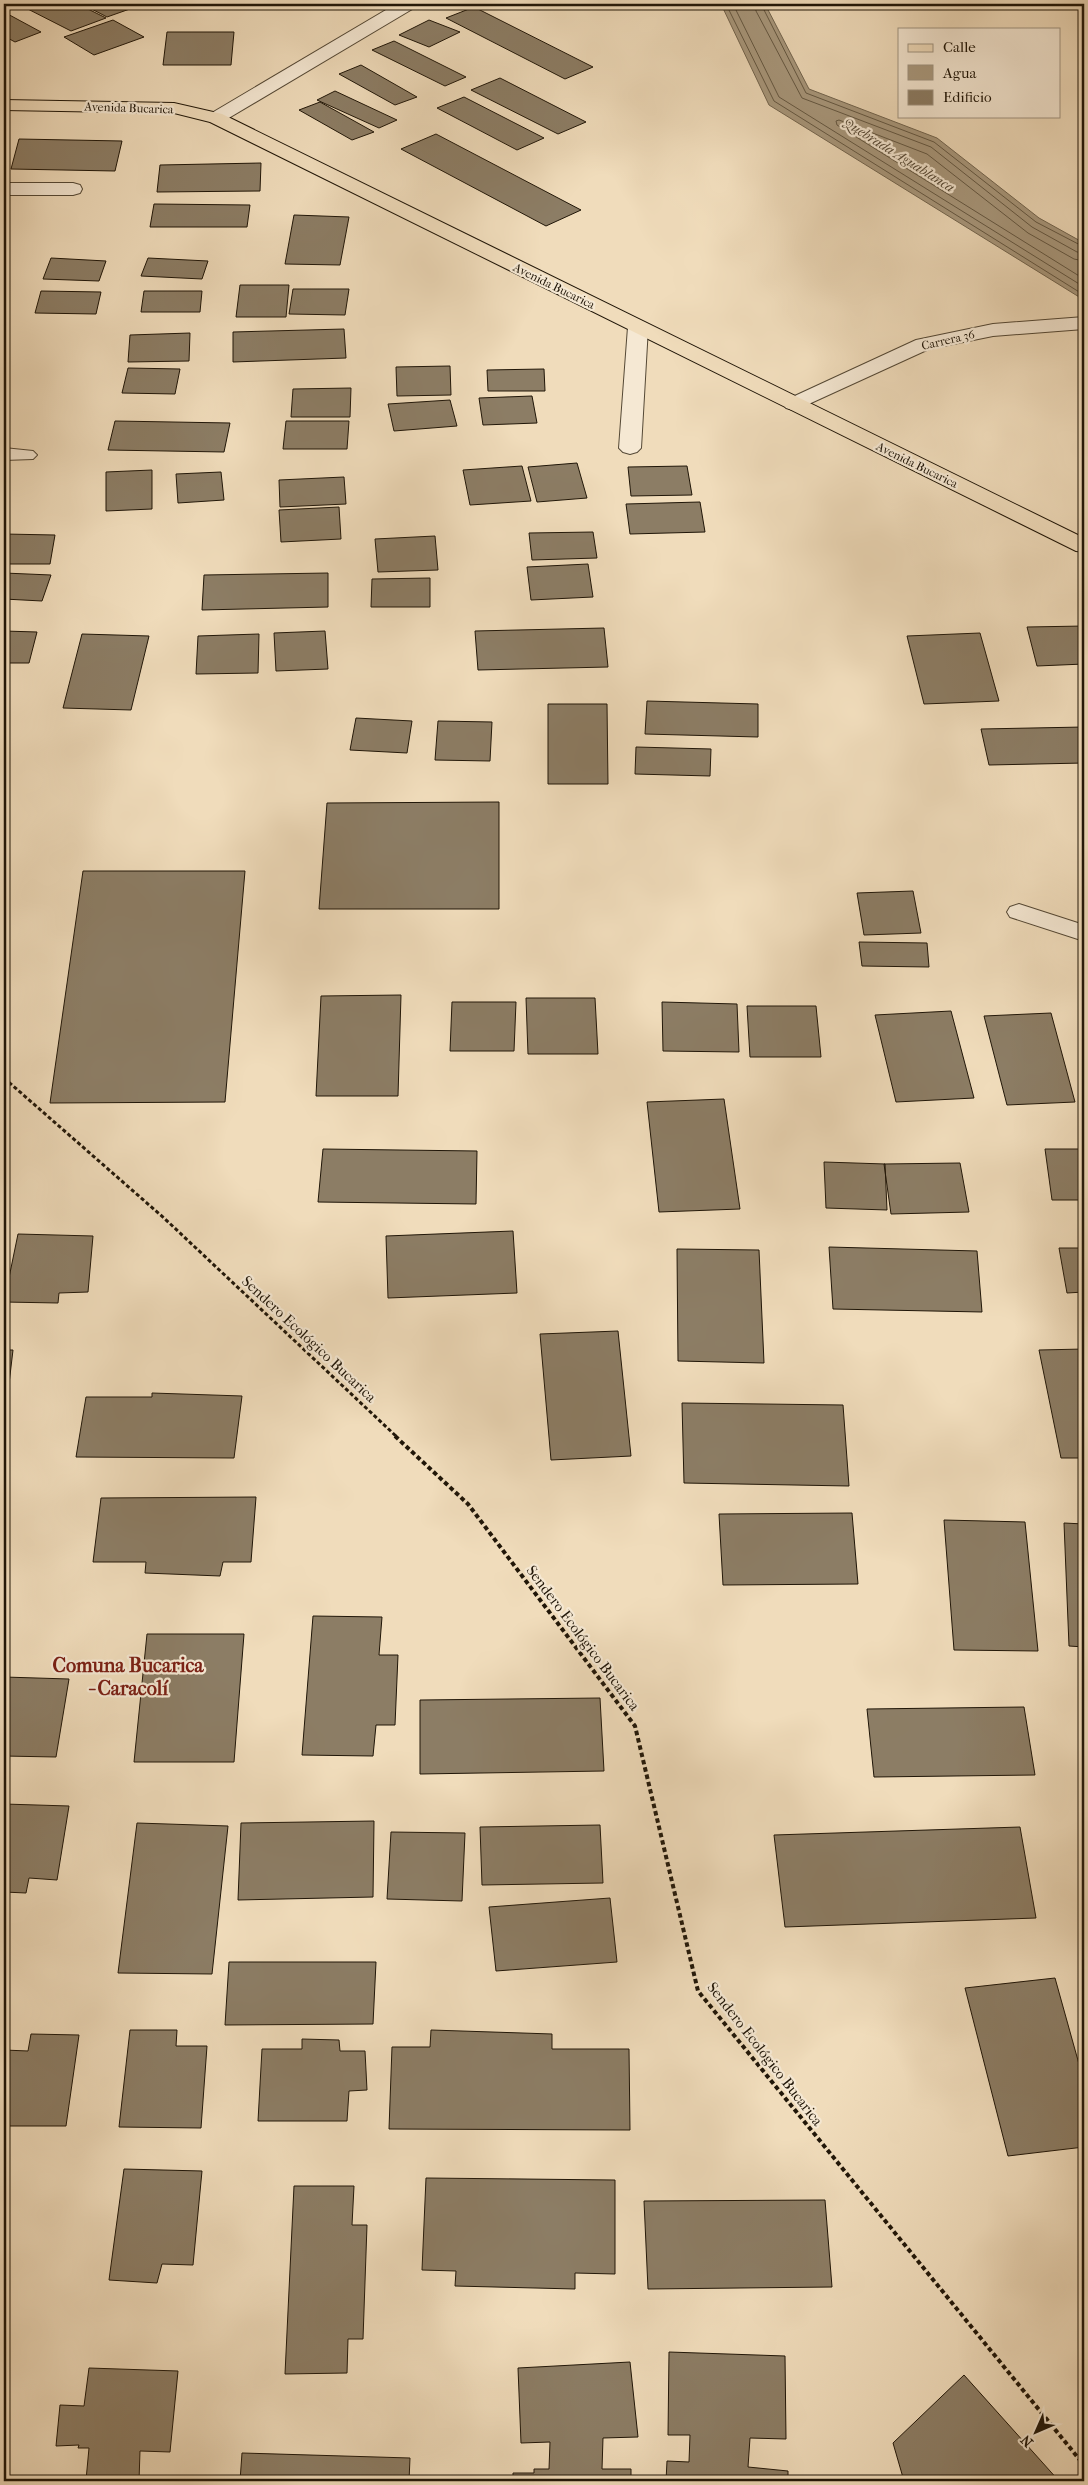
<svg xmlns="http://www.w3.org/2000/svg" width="1088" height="2485" viewBox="0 0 1088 2485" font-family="'IM FELL French Canon',serif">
	<rect width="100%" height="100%" fill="#f0dcbb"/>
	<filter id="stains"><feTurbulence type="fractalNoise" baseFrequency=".004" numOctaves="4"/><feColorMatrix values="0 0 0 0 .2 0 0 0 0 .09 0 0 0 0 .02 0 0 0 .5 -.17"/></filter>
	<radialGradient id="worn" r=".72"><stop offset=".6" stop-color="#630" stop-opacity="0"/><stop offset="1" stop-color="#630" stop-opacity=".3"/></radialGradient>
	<path fill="#a9997e" stroke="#72654f" d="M721,4h44l44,85 128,49 102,80 45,25v57l-315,-195z"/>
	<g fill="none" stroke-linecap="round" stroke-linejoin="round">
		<path stroke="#645843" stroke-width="1" d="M726,4l48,97 310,194
			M733,4l46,93 305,190
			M755,4l1,7 46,87 129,49 101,80 45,25 7,1
			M761,4l45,89 128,49 102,80 48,25
			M1084,261l-10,-2 -46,-26 -101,-79 -88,-34 -3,1 1,4 247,154"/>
	</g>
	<path fill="#8c7d65" stroke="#201608" d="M18,4h60l28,14 -35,13z
		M82,4h62l-37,13z
		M474,7l119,60 -28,12 -119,-61z
		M4,12l37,20 -26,10 -11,-6z
		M113,20l31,17 -50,18 -30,-18z
		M429,20l31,12 -31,15 -30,-12z
		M167,32h67l-3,33h-68z
		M394,41l72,36 -21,9 -73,-36z
		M361,65l56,32 -22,8 -56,-31z
		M500,78l86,44 -28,12 -87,-44z
		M335,91l62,29 -18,8 -62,-28z
		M464,97l80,41 -27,12 -80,-42z
		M320,102l54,30 -22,8 -53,-30z
		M436,134l145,76 -35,16 -145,-77z
		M19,139l103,2 -7,30 -104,-2z
		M261,163l-1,28 -103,1 3,-27z
		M154,204l96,1 -3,22h-97z
		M294,215l55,2 -9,48 -55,-1z
		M51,258l55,3 -7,20 -56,-2z
		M148,258l60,3 -6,18 -61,-3z
		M240,285h49l-3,32h-50z
		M293,289h56l-4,26 -56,-1z
		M41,291l60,1 -5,22 -61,-1z
		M144,291h58l-2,21h-59z
		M344,329l2,29 -113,4v-30z
		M190,333l-1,28 -61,1 2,-27z
		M450,366l1,29 -54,1 -1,-29z
		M128,368l52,1 -5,25 -53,-1z
		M544,369l1,22h-57l-1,-21z
		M351,388l-1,29h-59l2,-28z
		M532,396l5,27 -54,2 -4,-27z
		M450,400l7,26 -63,5 -6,-27z
		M115,421l115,2 -6,29 -116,-2z
		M286,421h63l-2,28h-64z
		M577,463l10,35 -50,4 -9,-35z
		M522,466l9,35 -61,4 -7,-35z
		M687,466l5,29 -61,1 -3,-29z
		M152,470v39l-46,2v-39z
		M221,472l3,28 -46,3 -2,-29z
		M344,477l2,27 -66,3 -1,-27z
		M700,502l5,30 -75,2 -4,-30z
		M339,507l2,32 -60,3 -2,-32z
		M593,532l4,26 -65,2 -3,-27z
		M4,534l51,1 -5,29h-46z
		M435,536l3,34 -60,2 -3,-33z
		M588,564l5,33 -62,3 -4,-33z
		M4,573l47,2 -9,26 -38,-2z
		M328,573v34l-126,3 2,-35z
		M430,578v29h-59l1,-28z
		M1084,626v38l-47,2 -10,-39z
		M604,628l4,39 -130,3 -3,-39z
		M4,631l33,1 -8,31h-25z
		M325,631l3,38 -52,2 -2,-38z
		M980,633l19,68 -75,3 -17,-68z
		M82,634l67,2 -18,74 -68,-2z
		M259,634l-1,39 -62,1 2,-38z
		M647,701l111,3v33l-113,-3z
		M548,704h59l1,80h-60z
		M356,718l56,3 -5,32 -57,-3z
		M438,721l54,1 -2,39 -55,-1z
		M1084,727v36l-95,2 -8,-36z
		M636,747l75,2 -1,27 -75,-2z
		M499,802v107h-180l8,-106z
		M83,871h162l-20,231 -175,1z
		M913,891l8,42 -57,2 -7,-42z
		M859,942l68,1 2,24 -67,-1z
		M401,995l-3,101h-82l5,-100z
		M526,998h69l3,56h-70z
		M452,1002h64l-2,49h-64z
		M662,1002l75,2 2,48 -76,-1z
		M747,1006h69l5,51h-71z
		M951,1011l23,87 -78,4 -21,-87z
		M1051,1013l24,89 -68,3 -23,-89z
		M724,1099l16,110 -81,3 -12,-110z
		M323,1149l154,2 -1,53 -158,-2z
		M1045,1149h39v51h-32z
		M824,1162l61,2 2,46 -61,-2z
		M960,1163l9,49 -78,2 -7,-50z
		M513,1231l4,62 -129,5 -2,-62z
		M18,1234l75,2 -5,56 -29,1 -1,10 -54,-1z
		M829,1247l148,4 5,61 -149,-3z
		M1059,1248h25v44l-17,1z
		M677,1249l82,1 5,113 -86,-2z
		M618,1331l13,125 -80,4 -11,-126z
		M1084,1349v109h-23l-22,-108z
		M4,1350h9l-9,76z
		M152,1393l90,3 -8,62 -158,-1 10,-60h66z
		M682,1403l161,2 6,81 -165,-3z
		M256,1497l-5,65h-28l-3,14 -75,-3 1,-11h-53l8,-64z
		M852,1513l6,71 -135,1 -4,-71z
		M944,1520l81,2 13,129 -84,-1z
		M1064,1523l20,1v123l-15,-1z
		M313,1616l69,1 -3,38h19l-3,70h-19l-3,31 -71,-1z
		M147,1634h97l-10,128h-100z
		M4,1677l65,2 -13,78 -52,-1z
		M600,1698l4,73 -184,3v-74z
		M1024,1707l11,68 -161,2 -7,-68z
		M4,1804l65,2 -12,74 -28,-2 -3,15 -22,-1z
		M374,1821l-1,76 -135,3 3,-77z
		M137,1823l91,3 -16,148 -94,-1z
		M600,1825l3,58 -121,2 -2,-58z
		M1020,1827l16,91 -251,9 -11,-92z
		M391,1832l74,1 -3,68 -75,-2z
		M610,1898l7,64 -121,9 -7,-64z
		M229,1962h147l-3,62 -148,1z
		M1055,1978l29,104v65l-76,9 -43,-168z
		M130,2030h47l-1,16h31l-6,82 -82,-1z
		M431,2030l121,4v15h77l1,81 -241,-1 3,-82h38z
		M31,2034l48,1 -13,91h-62v-76l24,1z
		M302,2039l37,1 1,11h25l2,39 -18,1 -2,30h-89l4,-72h40z
		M124,2169l78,2 -9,94 -31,-1 -5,19 -48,-3z
		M426,2178l189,2v94l-40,-1v16l-120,-3 1,-15 -34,-1z
		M294,2186h60l-2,39h15l-4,114h-15l-1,34 -62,1z
		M825,2200l7,87 -184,2 -4,-88z
		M669,2352l116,4 1,83 -36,-1 -2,29 40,4v10h-122l1,-20 22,1 1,-27h-22z
		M630,2362l8,75 -35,1 -1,31h29v12h-118v-8h21v-4h15l1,-27 -29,1 -3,-75z
		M89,2368l89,3 -8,81 -30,-1 -1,30h-83l30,-1 3,-32h-11l1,-3 -23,1 4,-41 24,1z
		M964,2375l95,106h-155l-11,-38z
		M242,2453l168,5 -1,23h-169z"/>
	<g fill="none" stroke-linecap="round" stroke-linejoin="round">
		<defs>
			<path id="minor" d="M396,4h21l-3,4 -192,114h-12l-3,-4 3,-4z
				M4,183h69l7,2 2,4 -2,4 -7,2h-69z
				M1084,317v12l-91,7 -64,13 -129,59 -7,2 -7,-2 -3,-4 3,-4 130,-60 77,-16z
				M638,321l7,2 3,4 -7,121 -4,4 -7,2 -7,-2 -4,-4 9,-121 3,-4z
				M4,448l29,3 4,4 -4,4 -29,1z
				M1019,904l65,21v16l-74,-24 -3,-5 3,-5z"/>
			<path id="major" d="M4,100l170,3 48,11 862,424v14l-8,-1 -866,-429 -36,-9 -170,-3z"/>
		</defs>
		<use href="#minor" stroke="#544835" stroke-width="2"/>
		<use href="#major" stroke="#201608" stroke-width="2"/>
		<path stroke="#201608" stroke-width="3" stroke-dasharray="4 2.5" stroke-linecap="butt" d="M4,1078l160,140 233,219"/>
		<path stroke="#201608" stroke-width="4" stroke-dasharray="4.5 3" stroke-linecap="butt" d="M395,1436l73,68 167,222 63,265 386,474"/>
		<use href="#minor" fill="#f5e8d3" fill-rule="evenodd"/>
		<use href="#major" fill="#f0dcbb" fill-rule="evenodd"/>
	</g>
	<g text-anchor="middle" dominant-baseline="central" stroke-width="4.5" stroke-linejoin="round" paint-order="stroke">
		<g font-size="12" fill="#201608" stroke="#f5e8d3">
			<text transform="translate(129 108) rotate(2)">Avenida Bucarica</text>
			<text transform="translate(554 286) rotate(26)">Avenida Bucarica</text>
			<text transform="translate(948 340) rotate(-13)">Carrera 36</text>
			<text transform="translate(917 465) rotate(26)">Avenida Bucarica</text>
		</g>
		<g font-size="14" font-style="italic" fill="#574a37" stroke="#f5e8d3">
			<text transform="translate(899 155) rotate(32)">Quebrada Aguablanca</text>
		</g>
		<g font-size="15" fill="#201608" stroke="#f5e8d3">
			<text transform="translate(309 1339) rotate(43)">Sendero Ecológico Bucarica</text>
			<text transform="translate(583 1638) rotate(53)">Sendero Ecológico Bucarica</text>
			<text transform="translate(765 2054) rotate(52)">Sendero Ecológico Bucarica</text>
		</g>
		<g font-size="20" font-weight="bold" fill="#7a1f14" stroke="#f5e8d3">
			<text x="128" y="1665">Comuna Bucarica<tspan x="128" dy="23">- Caracolí</tspan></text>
		</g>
	</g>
	<rect width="1088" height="2485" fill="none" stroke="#f0dcbb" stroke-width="20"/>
	<rect x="5" y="5" width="1078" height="2475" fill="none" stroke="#201608" stroke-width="2.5"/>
	<rect x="10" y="10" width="1068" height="2465" fill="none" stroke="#201608"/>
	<rect x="898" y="28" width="162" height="90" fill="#f5e8d3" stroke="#a09482"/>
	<rect x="908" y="44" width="25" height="8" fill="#f0dcbb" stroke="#a09482"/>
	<text x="943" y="52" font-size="15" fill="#201608">Calle</text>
	<rect x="908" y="65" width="25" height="15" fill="#a9997e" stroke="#a09482"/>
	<text x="943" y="78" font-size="15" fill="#201608">Agua</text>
	<rect x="908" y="90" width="25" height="15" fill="#8c7d65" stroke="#a09482"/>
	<text x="943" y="102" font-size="15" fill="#201608">Edificio</text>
	<g transform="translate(1036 2432) rotate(225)" stroke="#f5e8d3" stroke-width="4" paint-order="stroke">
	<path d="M0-4L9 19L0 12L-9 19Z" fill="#201608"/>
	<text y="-8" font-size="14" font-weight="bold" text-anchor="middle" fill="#201608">N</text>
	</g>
	<rect width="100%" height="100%" filter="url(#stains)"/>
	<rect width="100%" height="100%" fill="url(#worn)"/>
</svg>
